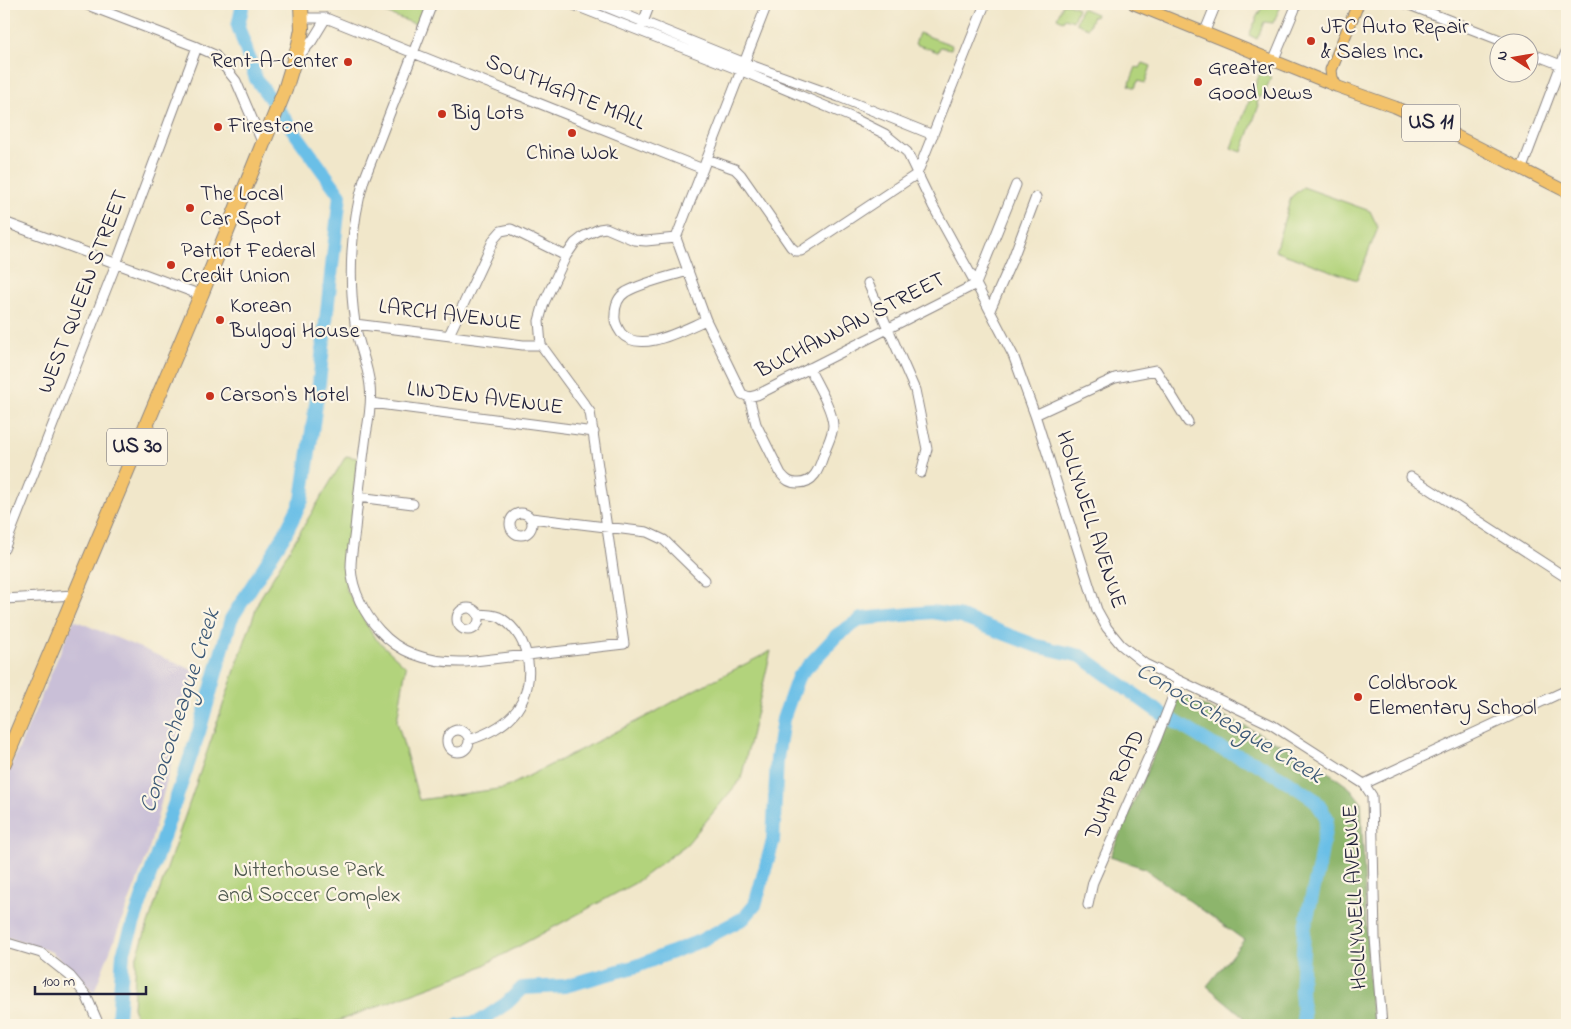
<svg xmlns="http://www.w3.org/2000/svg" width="1571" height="1029" viewBox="0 0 1571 1029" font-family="'Indie Flower',sans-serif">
	<rect width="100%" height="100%" fill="#fcf5e5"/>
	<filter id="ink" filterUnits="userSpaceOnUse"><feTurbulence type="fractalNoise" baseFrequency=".02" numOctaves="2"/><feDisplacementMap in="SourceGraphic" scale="10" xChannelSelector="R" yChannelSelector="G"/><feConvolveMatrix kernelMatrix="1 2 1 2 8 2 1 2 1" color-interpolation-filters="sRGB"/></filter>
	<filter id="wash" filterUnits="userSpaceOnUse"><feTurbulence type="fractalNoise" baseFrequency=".0096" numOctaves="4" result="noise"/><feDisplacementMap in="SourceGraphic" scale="20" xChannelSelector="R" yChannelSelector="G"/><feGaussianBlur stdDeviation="1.12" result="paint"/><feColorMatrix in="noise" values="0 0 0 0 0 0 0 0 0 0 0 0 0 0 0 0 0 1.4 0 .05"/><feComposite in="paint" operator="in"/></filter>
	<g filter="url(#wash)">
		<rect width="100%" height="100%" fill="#f1e7ca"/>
		<path fill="#c9bfd7" d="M74,620l121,51 -47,182 -54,139 -42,-40 -48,-16v-153z"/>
		<path fill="#b2d37c" stroke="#6a7a5c" d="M380,4h47l-9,21 -32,-12 1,-5z
			M1063,4h5l10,4 -5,13 -8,-3 -2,3 -6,-3z
			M1264,4h18l-9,19 -9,-1 -7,17 -8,-4 6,-13h1v-4z
			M1081,8l15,6 -1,3 -2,-1 -5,12 -12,-5z
			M919,33l33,12 -1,4 -11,-2 -2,5 -23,-8z
			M1143,63l8,3 -6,17 -7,-2 -3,7 -6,-3 7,-18 4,1z
			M1260,73l11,4 -8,20 -4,-1 -2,8 2,1 -17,47 -11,-4z
			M1303,187l67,24 8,17 -21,52 -82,-29 16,-54z
			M346,456l11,2 -11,131 28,48 32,30 -9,54 22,79 86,-12 152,-77 39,-22 75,-38 -30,128 -54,65 -52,39 -160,87 -148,55h-188l-6,-17 3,-49 123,-359z"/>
		<path fill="#8db56c" stroke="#586c54" d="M1180,694l132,66 39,29 10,13 8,187 5,36h-129l-1,-8 -37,-31 37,-46 -100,-72 -34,-11z"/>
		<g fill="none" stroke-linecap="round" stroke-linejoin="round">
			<path stroke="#6bbfe7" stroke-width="14" d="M120,1025l-2,-6 5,-65 76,-222 32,-113 54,-85 17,-34 17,-117 21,-188 -84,-116 -18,-53 5,-22
				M459,1025l20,-3 28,-19 15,-15 43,-2 72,-20 63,-25 44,-23 11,-13 18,-64 4,-82 6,-40 15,-42 39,-42 24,-16 71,-7 29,5 76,29 44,10 75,54 57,35 43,18 34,20 25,17 12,18 -8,48 -15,64 -3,61 3,34"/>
		</g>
	</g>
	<g filter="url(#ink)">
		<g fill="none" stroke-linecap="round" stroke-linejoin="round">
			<defs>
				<path id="minor" d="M85,4l112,43 18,8 21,26 27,63
					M432,4l-68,176c-13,44 -16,97 -9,143 3,21 13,41 15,63 2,16 -1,33 -4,49 -4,31 -8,62 -11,94 -1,12 -4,25 -4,38 1,23 13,47 29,64 22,25 54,32 86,31l158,-18 -34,-232 -49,-67 -2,-24 5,-18 22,-47 9,-13 9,-7 15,-7 7,-1 28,12 12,1 30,-3
					M571,4l171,67 109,46 34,17 22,18 26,54 43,78 37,71 22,60 62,195 10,18 14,17 24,19 127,61 92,59 8,12 3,142 7,87
					M599,4l146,59 94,34 94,38
					M1407,4l98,38
					M302,18h24l377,151
					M642,25l8,-21
					M1205,31l11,-27
					M1528,52l33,13
					M297,58l15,-17 14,-23
					M1274,59l23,-55
					M707,159l28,10 6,6 50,72 5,4h5l116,-77
					M1522,168l45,-119
					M917,174l68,-170
					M4,222l197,73
					M676,238l30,82 36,74 7,3 8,-2 219,-111 40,-99
					M676,238l91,-234
					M688,271c-20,6 -44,11 -62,21 -8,5 -11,14 -11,23 -1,7 2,12 6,18 19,22 63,-4 85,-13
					M868,283l47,107 12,59 -6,24
					M990,310l23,-52 23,-61
					M355,324l168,21h18
					M449,335l45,-96 7,-8 10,-2 55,27
					M749,397l7,27 25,50c5,6 9,9 16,9 19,1 23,-18 28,-32 3,-8 8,-17 8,-26 -1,-17 -17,-42 -24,-57
					M371,403l223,29
					M1035,415l80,-37 41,-8 32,52
					M1411,477l156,101
					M358,497l55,7
					M510 524a11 11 0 1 1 22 0a11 11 0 1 1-22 0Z
					M531,518l116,14 17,8 41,40
					M4,549l112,-285 81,-217
					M4,599l71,-4
					M457 619a11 11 0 1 1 22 0a11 11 0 1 1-22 0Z
					M447 741a11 11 0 1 1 22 0a11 11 0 1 1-22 0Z
					M469,740c18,-6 36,-14 48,-30 20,-29 14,-73 -16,-92 -6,-4 -16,-3 -23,-4
					M1364,784l203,-94
					M1088,905l5,-23 63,-142 23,-59
					M4,942l37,11 29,23 16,19 13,30"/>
				<path id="major" d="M1134,4l202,82 59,21 44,20 128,65
					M1336,86l-4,-8 -1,-8 27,-66"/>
				<path id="highway" d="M4,763l197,-468 84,-205 14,-46 3,-15 -1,-25"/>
			</defs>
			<use href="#minor" stroke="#8a8482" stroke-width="11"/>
			<use href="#major" stroke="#8a8482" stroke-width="13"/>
			<use href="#highway" stroke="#8a8482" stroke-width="16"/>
			<use href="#minor" stroke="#fff" stroke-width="9"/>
			<use href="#major" stroke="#f3c26a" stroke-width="11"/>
			<use href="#highway" stroke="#f3c26a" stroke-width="14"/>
		</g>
	</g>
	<g fill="#c8321e" stroke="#fcf5e5" stroke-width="2">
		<circle cx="1311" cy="41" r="5"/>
		<circle cx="348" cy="62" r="5"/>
		<circle cx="1198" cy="82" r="5"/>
		<circle cx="442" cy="114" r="5"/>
		<circle cx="218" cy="127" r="5"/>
		<circle cx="572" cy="133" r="5"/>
		<circle cx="190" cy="208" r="5"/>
		<circle cx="171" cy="265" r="5"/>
		<circle cx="220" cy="320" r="5"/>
		<circle cx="210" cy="396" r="5"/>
		<circle cx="1358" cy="697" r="5"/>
	</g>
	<g text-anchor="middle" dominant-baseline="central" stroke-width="4.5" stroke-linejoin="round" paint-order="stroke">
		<g fill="#fcf5e5" stroke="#63616e" stroke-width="1">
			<rect x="1402" y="104.5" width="58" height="37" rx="4"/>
			<rect x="107" y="428.5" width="60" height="37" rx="4"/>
		</g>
		<g font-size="21" font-weight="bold" fill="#22223b">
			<text x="1431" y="123">US 11</text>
			<text x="137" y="447">US 30</text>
		</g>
		<g font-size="22" fill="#22223b" stroke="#fcf5e5" text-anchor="start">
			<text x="1321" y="28">JFC Auto Repair<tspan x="1321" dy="25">&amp; Sales Inc.</tspan></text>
			<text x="338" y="62" text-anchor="end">Rent-A-Center</text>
			<text x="1208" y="69">Greater<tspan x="1208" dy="25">Good News</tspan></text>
			<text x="452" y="114">Big Lots</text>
			<text x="228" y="127">Firestone</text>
			<text x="572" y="154" text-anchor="middle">China Wok</text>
			<text x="200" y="195">The Local<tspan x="200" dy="25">Car Spot</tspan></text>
			<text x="181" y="252">Patriot Federal<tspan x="181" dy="25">Credit Union</tspan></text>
			<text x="230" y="307">Korean<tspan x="230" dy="25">Bulgogi House</tspan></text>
			<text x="220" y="396">Carson's Motel</text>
			<text x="1368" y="684">Coldbrook<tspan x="1368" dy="25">Elementary School</tspan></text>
		</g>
		<g font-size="22" fill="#22223b" stroke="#fcf5e5">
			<text transform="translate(565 93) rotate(22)">SOUTHGATE MALL</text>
			<text transform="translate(84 292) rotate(-69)">WEST QUEEN STREET</text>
			<text transform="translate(450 316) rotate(7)">LARCH AVENUE</text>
			<text transform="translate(851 326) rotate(-27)">BUCHANNAN STREET</text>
			<text transform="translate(485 399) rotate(7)">LINDEN AVENUE</text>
			<text transform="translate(1090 520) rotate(72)">HOLLYWELL AVENUE</text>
			<text transform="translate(1116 785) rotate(-66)">DUMP ROAD</text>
			<text transform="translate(1356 897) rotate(-93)">HOLLYWELL AVENUE</text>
		</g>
		<g font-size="22" fill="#4d574e" stroke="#fcf5e5">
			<text x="309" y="871">Nitterhouse Park<tspan x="309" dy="25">and Soccer Complex</tspan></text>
		</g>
		<g font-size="24" font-style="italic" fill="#3c5977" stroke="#fcf5e5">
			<text transform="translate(181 711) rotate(-72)">Conococheague Creek</text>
			<text transform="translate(1229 724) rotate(31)">Conococheague Creek</text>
		</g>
	</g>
	<rect width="1571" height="1029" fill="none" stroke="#fcf5e5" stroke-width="20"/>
	<g transform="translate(1514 58) rotate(282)"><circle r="24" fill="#fcf5e5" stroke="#a5a1a1"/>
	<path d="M0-4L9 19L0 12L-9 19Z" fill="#c8321e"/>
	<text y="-8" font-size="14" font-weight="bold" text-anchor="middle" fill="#22223b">N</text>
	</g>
	<path d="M35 986v8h111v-8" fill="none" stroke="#22223b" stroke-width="2.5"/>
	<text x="42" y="986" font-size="15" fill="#22223b" stroke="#fcf5e5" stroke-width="4" paint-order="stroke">100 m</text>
</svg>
